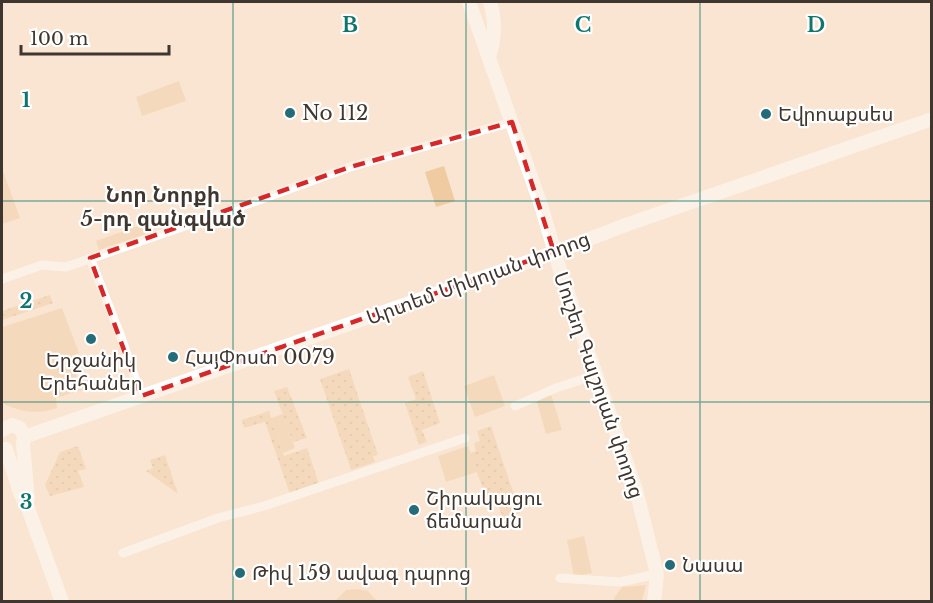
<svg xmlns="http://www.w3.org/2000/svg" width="933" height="603" viewBox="0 0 933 603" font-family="'Libre Baskerville','Noto Sans Armenian',serif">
	<defs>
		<pattern id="garden-dots" width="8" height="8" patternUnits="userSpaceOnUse" patternTransform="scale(1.5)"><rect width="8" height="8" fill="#f0cba2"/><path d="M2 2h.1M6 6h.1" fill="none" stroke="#cfaf8c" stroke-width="1.8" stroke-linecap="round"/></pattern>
	</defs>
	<rect width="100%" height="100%" fill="#f9e5d1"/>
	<path fill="#f0cba2" d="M179,81l7,20 -44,15 -6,-19z
		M444,166l11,35 -19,6 -11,-35z
		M2,168l18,50 -18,6z
		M146,223l3,10 -50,17 -3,-9z
		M62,308l17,45 -7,3 6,17 -2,3 6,14 -26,8 1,10c-19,7 -37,4 -55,-5v-76z
		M494,375l11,31 -30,11 -11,-31z
		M551,394l11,36 -16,4 -10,-35z
		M283,414l12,34 -12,5 -12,-35z
		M468,446l9,26 -31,10 -8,-26z
		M584,536l8,37 -18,4 -7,-37z
		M646,585l-4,16h-27l-1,-3 8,-11z
		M357,589l11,2 9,10h-42l11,-11z"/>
	<path fill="url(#garden-dots)" d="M50,295l3,8 -51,17v-9z
		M349,369l29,86 -5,1 2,6 -24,8 -31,-91z
		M423,371l17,52 -18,7 5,12 -8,3 -14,-42 11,-4 -8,-22z
		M287,387l20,51 -14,4 -19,-51z
		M269,411l15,45 23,-8 12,36 -29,10 -25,-72 -21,6 -2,-8z
		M491,426l29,87 -17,6 -6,-18 -9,2 -18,-50 6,-2 -2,-8 6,-2 -3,-10z
		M78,446l8,23 -8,2 6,16 -34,9 -5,-11 15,-33z
		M165,455l13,39 -32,-23 7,-3 -3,-8z"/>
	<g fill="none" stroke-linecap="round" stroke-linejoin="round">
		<path stroke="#fff" stroke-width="9" d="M90,258l32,82 19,56
			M2,279l40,-14 24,2 162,-56 122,-44 162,-45
			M515,406l41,-18 40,-13
			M123,553l95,-35 46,-12 201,-68
			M560,578l60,4 37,-8"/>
		<path stroke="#fff" stroke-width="14" d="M469,2l72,203 19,65 76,220 21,84 -3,28
			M489,57c6,-18 7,-36 1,-55
			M2,430l10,-5 8,3 4,9 -1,8 5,54
			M24,437l515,-179 92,-35 301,-104
			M6,449l14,44 8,15 34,94"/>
	</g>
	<path d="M0 0H933V603H0ZM512,122l42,130 -413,144 -51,-138 260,-91z" fill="#f9e5d1" fill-opacity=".55" fill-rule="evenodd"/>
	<path fill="none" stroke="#d62828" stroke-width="4.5" stroke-dasharray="12 8" stroke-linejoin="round" d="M512,122l42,130 -413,144 -51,-138 260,-91z"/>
	<path fill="none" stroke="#0f766e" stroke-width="1.5" stroke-opacity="0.55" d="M233,2v600M466,2v600M700,2v600M2,201h930M2,402h930"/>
	<g fill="#256c79" stroke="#fff" stroke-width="2">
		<circle cx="290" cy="113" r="6"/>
		<circle cx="766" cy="114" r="6"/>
		<circle cx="91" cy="339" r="6"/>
		<circle cx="173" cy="357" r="6"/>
		<circle cx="414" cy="510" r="6"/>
		<circle cx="670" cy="565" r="6"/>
		<circle cx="240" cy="573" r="6"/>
	</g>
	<g text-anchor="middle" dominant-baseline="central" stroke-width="4.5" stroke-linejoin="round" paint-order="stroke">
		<g font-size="20" fill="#3f372f" stroke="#fff" text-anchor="start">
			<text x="302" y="113">No 112</text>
			<text x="778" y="114">Եվրոաքսես</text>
			<text x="185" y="357">ՀայՓոստ 0079</text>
			<text x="91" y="360" text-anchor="middle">Երջանիկ<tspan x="91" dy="23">Երեհաներ</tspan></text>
			<text x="426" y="498">Շիրակացու<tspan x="426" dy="23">ճեմարան</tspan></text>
			<text x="682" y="565">Նասա</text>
			<text x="252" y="573">Թիվ 159 ավագ դպրոց</text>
		</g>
		<g font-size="20" fill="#3f372f" stroke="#fff">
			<text transform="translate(478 278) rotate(-20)">Արտեմ Միկոյան փողոց</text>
			<text transform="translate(599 385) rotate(71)">Մուշեղ Գալշոյան փողոց</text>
		</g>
		<g font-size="21" font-weight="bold" fill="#3f372f" stroke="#fff">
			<text x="163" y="195">Նոր Նորքի<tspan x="163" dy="24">5-րդ զանգված</tspan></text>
		</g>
	</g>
	<g font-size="20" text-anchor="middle" font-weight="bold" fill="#0f766e" stroke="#fff" stroke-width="4.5" stroke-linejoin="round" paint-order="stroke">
		<text x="350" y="32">B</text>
		<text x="583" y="32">C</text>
		<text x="816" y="32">D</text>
		<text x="26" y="107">1</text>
		<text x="26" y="308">2</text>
		<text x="26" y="509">3</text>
	</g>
	<rect width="933" height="603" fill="none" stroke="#3f372f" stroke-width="6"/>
	<path d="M21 45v9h148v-9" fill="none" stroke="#3f372f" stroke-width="3"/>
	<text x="30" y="45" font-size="18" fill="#3f372f" stroke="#ffffff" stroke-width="4.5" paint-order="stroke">100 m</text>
</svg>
